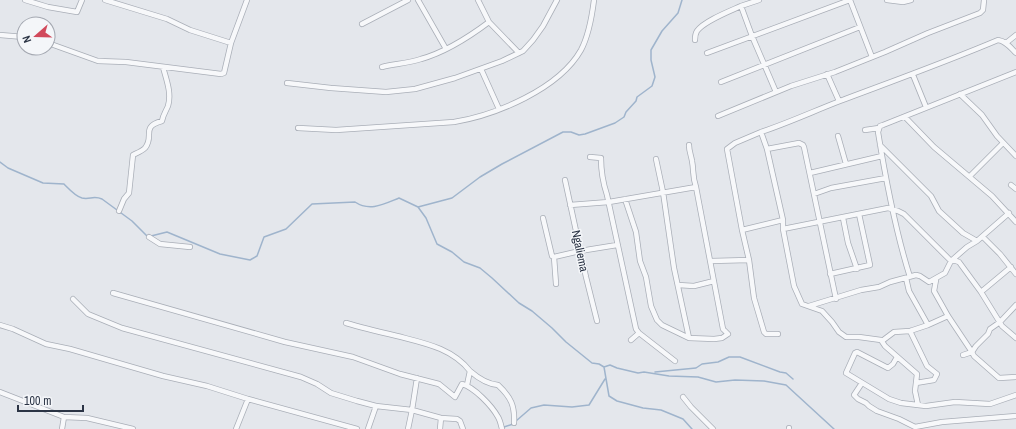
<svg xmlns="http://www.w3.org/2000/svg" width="1016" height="429" viewBox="0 0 1016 429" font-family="'Archivo Narrow',sans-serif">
	<rect width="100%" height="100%" fill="#e4e7ec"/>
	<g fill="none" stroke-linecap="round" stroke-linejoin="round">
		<path stroke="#9fb4cc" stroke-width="1.5" d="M0,162l8,6 35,15 21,1c5,5 11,12 18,14 8,2 11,-3 20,1l30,22 15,15h4l16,-4 53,22 30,6 7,-4 7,-19 22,-8 26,-25 43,-2c15,10 29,2 44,-4l19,9 8,11 11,26 15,8 12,10 16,6 12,10 27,25 13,8 20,17 14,14 26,21 7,1 5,3
			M418,207l34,-9 28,-21 22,-13 61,-32h8l8,3 6,-1 30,-11 9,-6 2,-5 10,-11 1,-4 15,-11 3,-9 -4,-17v-10l11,-19 16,-18 4,-13
			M604,367l6,-2 7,3 21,5 6,-1 25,4 29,1 18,5 19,-2 29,1 22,4 48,44
			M604,367l5,29 8,5 26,7 18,2 22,9 9,10
			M655,372l41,-4 6,-4 16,-2 11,-5h11l40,15 6,1 7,6
			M516,421l15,-13 13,-3 28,2 17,-2 16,-26
			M504,427l9,-3"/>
		<defs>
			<path id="minor" d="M25,0l23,7 29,5 5,-12
				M105,0l62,19 23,11 41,13
				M418,0l28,49
				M478,0l11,22 30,31
				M759,0l-18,6 11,30 24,56
				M887,0l16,2 8,-2
				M362,24l46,-24
				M0,35l24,2
				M695,40c0,-3 0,-6 2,-9 7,-10 33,-20 44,-25
				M48,43l50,18 28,1 95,12 3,-1 7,-30 16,-43
				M1006,43l10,-8
				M707,53l143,-53 22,57
				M382,67c13,-3 27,-4 39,-8 25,-7 48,-22 68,-37
				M481,69l18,40
				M827,74l12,27
				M913,75l13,32
				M721,82l139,-55
				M287,83l44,5 55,4 29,-3 40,-11 47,-17 21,-10 10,-11 10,-14 14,-26
				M960,94l22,21 15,21 19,20
				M718,116l73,-30 44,-14 50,-20 43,-19 52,-20 3,-3 1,-10
				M905,117l29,30 58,49 24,26
				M298,128l38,2 118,-8c42,-7 105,-33 127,-72 8,-15 11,-34 13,-50
				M865,130l14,-2
				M838,136l8,28
				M880,145l51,51 8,15 24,22 14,8 32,-28
				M767,149l-6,-17c27,-9 53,-21 79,-31 53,-20 106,-39 158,-61 8,1 13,8 18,13
				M590,157l11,1c0,12 2,25 6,37l29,134 3,4 -8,7
				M656,159l7,33 11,76 15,70
				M810,173l72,-17
				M970,176l33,-33
				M565,180l21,97 11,44
				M1011,185l5,4
				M814,194l17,-6 55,-10
				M625,199l11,33 4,29 6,16 5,29 6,14 5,5 27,13 25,1 8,-1 6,-4 -5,-5 -27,-142c-4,-12 -2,-16 -4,-26 -1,-6 -3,-10 -3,-16
				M570,205l39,-3 87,-15
				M119,211l5,-12 5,-6 4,-38c4,-2 9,-4 12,-7 10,-12 -5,-21 17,-27 1,-6 4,-10 6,-15 4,-13 -2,-27 -5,-39
				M543,218l9,38 2,1 26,-6 37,-6
				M843,218l5,25 9,26
				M783,229l105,-21 10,3 6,3 47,47h5l3,1 22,30 21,34 14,12
				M742,230l-15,-81 8,-6 26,-11
				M149,237l11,7 30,3
				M983,237l17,17 16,20
				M554,257l2,27
				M711,261l38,-1
				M830,274l40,-9 -11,-51
				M910,277c-15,-47 -24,-96 -32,-145l2,-6 3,-1 133,-53
				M906,278l3,13 19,34
				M936,280l-2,11 14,25 24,36 2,4 25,22 17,-1
				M678,285l16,1 20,-5
				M981,292l30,-25
				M113,293l172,49 68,15 47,17 39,10 16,13 7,-13c12,3 30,22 36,33 2,3 3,8 4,12
				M73,299l15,15 34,14 179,49 16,7 14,9 26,8 19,5 36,4 29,8 16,1 3,2 3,8
				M836,299l-32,-152 -1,-2 -4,-2 -32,6 16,71v9l11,57 8,18 20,7 10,11 7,10 7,5h13l22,3 4,6 32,28 -2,17 3,14
				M809,306l52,-16 18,-3 11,-5 26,-7 4,1 9,6 16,-9 6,-12 16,-14 10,-6
				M346,323c17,5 34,9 51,13 27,7 55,12 73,35l-3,14
				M0,325l13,4 33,15 24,5 93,27 44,10 41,13 109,30
				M910,331l17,35 10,8 -3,6 -18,3
				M639,333l36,28
				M778,334h-12l-2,-2 -10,-34 -5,-38 -7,-30 41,-10
				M882,341l12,-9 16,-1 18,-6 20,-9
				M963,355l9,-3 4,-6 12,-12 2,-5 10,-7 16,-17
				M897,357l-4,7 -5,4 -31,-16 -2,1 -9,20 43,26 12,4 25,3 29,-4 35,2 26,-9
				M470,371c8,7 17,13 28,14 13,12 17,21 16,38
				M862,383l-8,12 4,4 8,4 3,3 8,5 22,8 16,8 27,-5 74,-6
				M0,392l64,25 -2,12
				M683,397l8,10 22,22
				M64,417l23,1 46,11
				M789,428v1
				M236,429l12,-30
				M368,429l8,-23
				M408,429l4,-19 5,-32
				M440,429l1,-11"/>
		</defs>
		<use href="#minor" stroke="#a9aeb7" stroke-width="6"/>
		<use href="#minor" stroke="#f7f8fa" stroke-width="4.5"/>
	</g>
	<g text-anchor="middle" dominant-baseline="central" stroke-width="3" stroke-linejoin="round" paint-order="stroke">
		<g font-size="12" fill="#2b3445" stroke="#f4f6f9">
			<text transform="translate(580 251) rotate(78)">Ngaliema</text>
		</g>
	</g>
	<g transform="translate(36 36) rotate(250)"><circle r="19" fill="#f4f6f9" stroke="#a4a8b1"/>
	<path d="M0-3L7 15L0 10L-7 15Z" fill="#d1495b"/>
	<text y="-6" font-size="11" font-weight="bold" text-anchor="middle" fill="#2b3445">N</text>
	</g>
	<path d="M18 405v6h65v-6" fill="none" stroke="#2b3445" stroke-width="2"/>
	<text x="24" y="405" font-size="12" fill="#2b3445" stroke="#f4f6f9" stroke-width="3" paint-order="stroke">100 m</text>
</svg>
